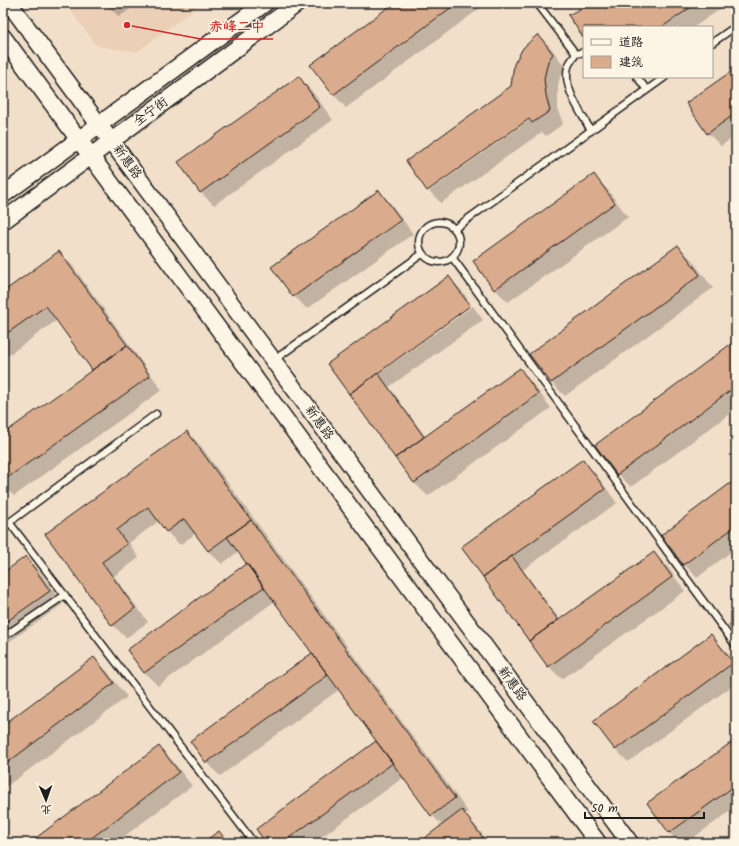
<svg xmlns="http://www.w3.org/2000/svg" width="739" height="846" viewBox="0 0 739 846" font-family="Kalam,'LXGW WenKai TC',sans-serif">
	<rect width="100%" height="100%" fill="#f2dfca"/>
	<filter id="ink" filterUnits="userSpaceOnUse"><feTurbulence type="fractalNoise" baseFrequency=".025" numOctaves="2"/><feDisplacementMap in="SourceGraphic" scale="8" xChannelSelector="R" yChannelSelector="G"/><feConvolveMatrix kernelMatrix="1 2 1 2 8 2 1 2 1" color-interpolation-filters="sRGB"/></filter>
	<g filter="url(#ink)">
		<path fill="#ebcfb7" d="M65,3h137l-65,49 -40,-6z"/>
		<path fill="#0003" fill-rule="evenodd" d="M105,3h33l-19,14z
			M395,3h92l-141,105 -13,-14z
			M636,3h93l-35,24h-110v9l-14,-20 61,-10z
			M538,35l13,13 14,19 -4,7 -3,11v24l5,15 -17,12 -4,-4 -101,71 -13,-13 -21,-29 105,-74 3,-23 9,-15zM533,115l1,2 -105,74v-3z
			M736,69v66l-15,11 -13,-13z
			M299,78l13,13 21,29 -119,85 -14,-13z
			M594,175l13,14 21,28 -120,85 -13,-13z
			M379,191l13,14 21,29 -106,75 -13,-13z
			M678,246l13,13 22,29 -148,108 -13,-13 -21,-29z
			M59,252l13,13 90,125 -148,106 -11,-10v-51l90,-65 -36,-50 -54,39v-66z
			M449,277l13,14 9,13 -95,69 2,1 95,-68 10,14 -94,67 37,50 93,-67 13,13 19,25 -123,88 -14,-13 -64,-90z
			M736,341v68l-105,78 -13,-13 -22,-29z
			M187,432l13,13 268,367 -4,2 11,11 14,18h-69l23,-17 -11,-11 -28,-38 -91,66h-46l-10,-14 121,-88 -38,-52 -120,87 -13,-13 -15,-21 121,-89 -38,-52 -117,85 -13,-13 -17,-22 120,-87 -9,-13 -17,13 -14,-13 -12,-18 -16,12 -13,-13 -8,-11 -30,22 10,15 -25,18 34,46 -22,16 -13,-13 -67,-90z
			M583,461l13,13 21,29 -94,67 37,50 94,-67 13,13 18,25 -123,88 -14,-13 -86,-119z
			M736,481v67l-39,30 -13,-14 -22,-28z
			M26,558l13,13 24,33 -60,42v-72z
			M711,636l13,13 12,15v19l-108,79 -13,-13z
			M94,658l13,13 20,26 -124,92v-63z
			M736,741v66l-50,36h-6l-11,-10 -21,-29z
			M159,747l13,13 20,26 -77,57h-84z
			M219,832l11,11h-26z"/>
		<path fill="#daab8c" stroke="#1c1c1c" d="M394,3h63l-124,92 -23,-30z
			M634,3h63l-35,24h-78l-1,10 -15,-22 14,-7 12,-3h37z
			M538,34l15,20 -5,7 -4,18 2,16 4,16 -18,12 -3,-4 -102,72 -21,-30 105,-75 3,-22 9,-16z
			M736,68v45l-29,21 -21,-31z
			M299,76l21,31 -120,86 -22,-31z
			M594,174l21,29 -121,87 -21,-29z
			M379,190l22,30 -108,77 -22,-30z
			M678,245l22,30 -149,108 -22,-29z
			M59,251l68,94 -35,25 -46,-64 -43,30v-44z
			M449,276l21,30 -121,88 -22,-30z
			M736,340v46l-119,89 -22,-30z
			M127,345l23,31 -147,105v-47z
			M520,368l18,26 -124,89 -19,-25z
			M378,373l46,64 -29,21 -46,-64z
			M187,431l64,89 -43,31 -24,-32 -18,13 -18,-25 -31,23 10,14 -25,18 33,46 -23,18 -67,-92z
			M583,459l22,30 -122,88 -22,-30z
			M736,479v47l-53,39 -22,-30z
			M251,520l204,278 -24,18 -204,-279z
			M654,552l18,25 -124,90 -19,-26z
			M26,556l24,35 -47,33v-51z
			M512,556l46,64 -29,21 -46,-64z
			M247,563l17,24 -120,86 -17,-23z
			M736,620v14l-7,-9z
			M711,634l22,29 -118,87 -22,-29z
			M312,653l16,22 -122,88 -16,-22z
			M94,657l20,26 -111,83v-41z
			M736,739v46l-67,48 -22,-30z
			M376,741l17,22 -111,80h-16l-10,-14z
			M159,746l20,26 -94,71h-56z
			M462,810l21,28 -6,5h-59z
			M219,831l9,12h-26z"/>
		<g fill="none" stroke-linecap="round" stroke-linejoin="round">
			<defs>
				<path id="service" d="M537,3l39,51
					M712,43l24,-17
					M584,52l-8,2c-3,4 -7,9 -8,13 -6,20 14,47 23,64
					M637,77l10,13
					M419 242a20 20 0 1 1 40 0a20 20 0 1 1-40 0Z
					M454,229l211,-152
					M452,257l284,389
					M274,360l148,-106
					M9,522l245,321
					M3,527l153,-113
					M3,637l62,-42"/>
				<path id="tertiary" d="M9,3l621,840
					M3,37l595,806
					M3,195l262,-192
					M3,221l295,-218"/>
			</defs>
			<use href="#service" stroke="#1c1c1c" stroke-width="9"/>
			<use href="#tertiary" stroke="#1c1c1c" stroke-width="19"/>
			<use href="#service" stroke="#fcf5e5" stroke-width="6"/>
			<use href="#tertiary" stroke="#fcf5e5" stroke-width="16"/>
		</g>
	</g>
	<g text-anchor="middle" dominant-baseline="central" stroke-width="3" stroke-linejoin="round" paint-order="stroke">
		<g font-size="13" fill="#1c1c1c" stroke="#fcf5e5">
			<text transform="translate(151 112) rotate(-36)">全宁街</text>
			<text transform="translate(127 162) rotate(54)">新惠路</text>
			<text transform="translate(319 423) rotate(54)">新惠路</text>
			<text transform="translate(512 684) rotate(54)">新惠路</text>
		</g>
	</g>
	<path fill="none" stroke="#d62828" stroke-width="1.5" d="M127 25L201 39H273"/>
	<circle fill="#d62828" stroke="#fcf5e5" stroke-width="1.5" cx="127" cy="25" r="4"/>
	<g font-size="14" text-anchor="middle" font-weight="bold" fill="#d62828" stroke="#fcf5e5" stroke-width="3" stroke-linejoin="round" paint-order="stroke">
		<text x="237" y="31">赤峰二中</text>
	</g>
	<rect width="739" height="846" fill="none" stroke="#fcf5e5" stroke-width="16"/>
	<rect x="8" y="8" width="723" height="830" fill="none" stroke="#1c1c1c" stroke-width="1.5" filter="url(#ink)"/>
	<rect x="583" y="26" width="130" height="52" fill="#fcf5e5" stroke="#a29e95"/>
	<rect x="591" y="39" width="20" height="6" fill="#fcf5e5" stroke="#a29e95"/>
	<text x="619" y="46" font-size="12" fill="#1c1c1c">道路</text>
	<rect x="591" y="56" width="20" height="12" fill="#daab8c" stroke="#a29e95"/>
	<text x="619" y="66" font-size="12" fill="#1c1c1c">建筑</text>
	<g transform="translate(46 800) rotate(178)" stroke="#fcf5e5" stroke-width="3" paint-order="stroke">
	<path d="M0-3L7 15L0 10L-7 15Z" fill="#1c1c1c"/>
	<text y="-6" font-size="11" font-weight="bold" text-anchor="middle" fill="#1c1c1c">北</text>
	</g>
	<path d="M585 812v6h119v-6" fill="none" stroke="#1c1c1c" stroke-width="2"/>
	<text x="591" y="812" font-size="12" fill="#1c1c1c" stroke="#fcf5e5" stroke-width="3" paint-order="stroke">50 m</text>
</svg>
